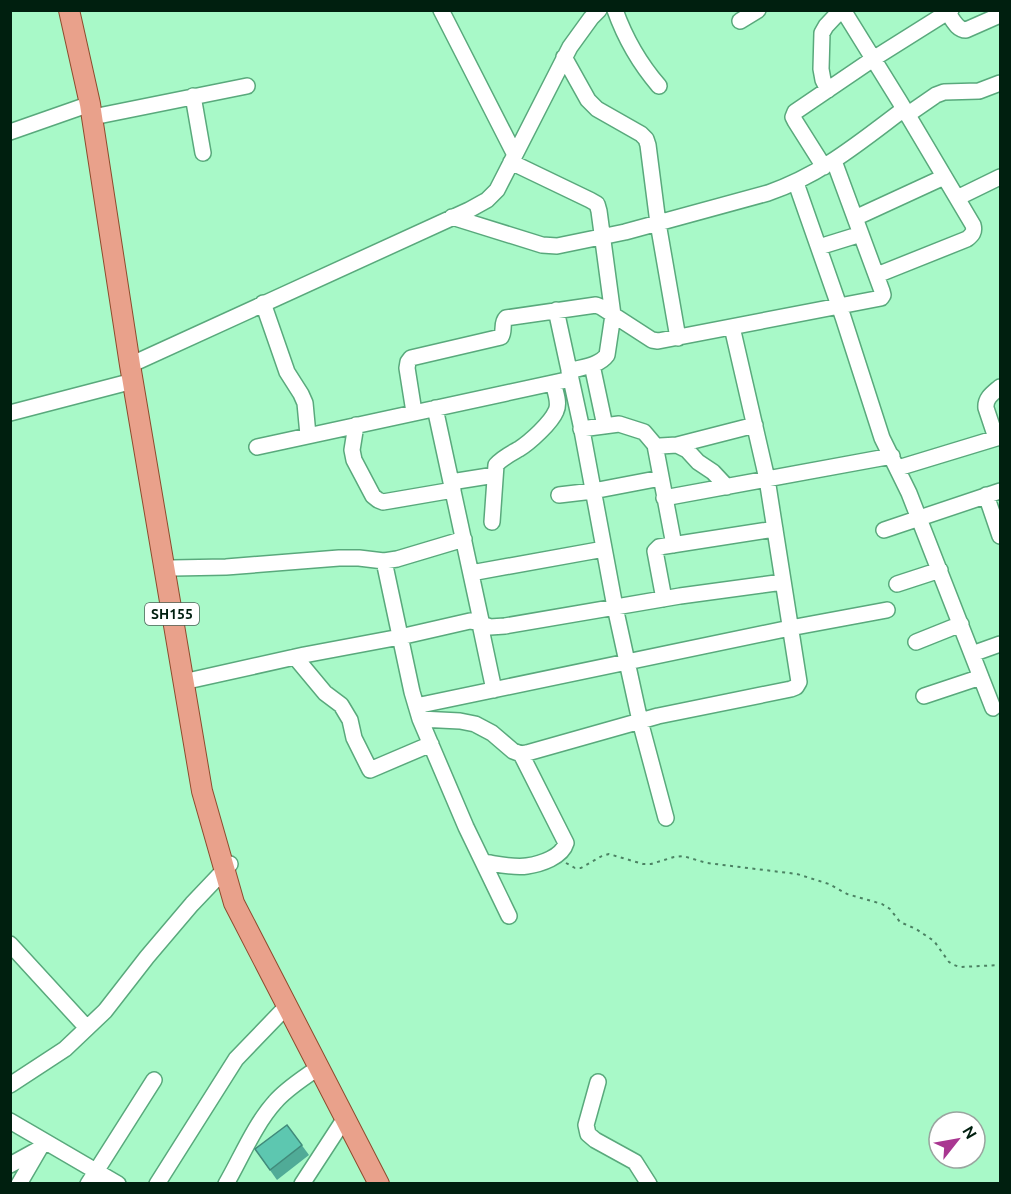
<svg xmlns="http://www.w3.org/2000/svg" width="1011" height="1194" viewBox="0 0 1011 1194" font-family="Ubuntu,sans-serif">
	<rect width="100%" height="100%" fill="#a8f9c8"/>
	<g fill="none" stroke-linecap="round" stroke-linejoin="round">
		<defs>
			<path id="minor" d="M441,10l74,145
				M615,10c10,28 25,54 44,76
				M843,10l57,92 73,123c2,7 -1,10 -6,14l-90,36
				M948,13c5,7 9,17 18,17l34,-15
				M740,21l18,-11
				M564,57l24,43 9,9 44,25 5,5 2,6 10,78 20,115
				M828,90l-5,-10 -2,-11 1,-36 4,-7 15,-16
				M193,96l10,57
				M907,115l29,-20 8,-3 35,-1 21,-8
				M98,116l149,-30
				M10,132l80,-28
				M511,162l79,38 7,4 2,7 14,104 -6,40c-8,11 -25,12 -38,16
				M824,167l-29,-46 -2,-4 2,-5 78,-53 78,-49
				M796,183l47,134 39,121 27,55 84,215
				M957,198l43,-21
				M452,217l90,28 15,1 68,-14 143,-39c53,-18 92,-51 136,-84
				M855,218l89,-41
				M819,247l42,-13
				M263,303l24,69 14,22 4,9 3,32
				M556,310l25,115 34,182 25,114 26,97
				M130,365l339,-155 18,-10 10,-10 73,-143 21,-29 8,-8
				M592,365l13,61
				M435,408l47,217
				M414,412l-7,-44 1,-6 3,-4 90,-21c4,-6 0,-14 5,-19l90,-13 5,2 51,33 6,1 223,-43 2,-3 -1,-4 -48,-130
				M10,413l123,-32
				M356,425l-4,25 2,10 19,36 5,4 5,2 70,-12
				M581,429l38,-5 25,8 11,13 5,1 17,-1 78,-20
				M996,438l-10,-30c-1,-10 7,-15 14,-21
				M655,445l19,100
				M677,445l10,5 11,12 15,10 14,15
				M257,447l314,-68
				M898,468l102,-31
				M451,482l44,-7
				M559,495l34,-4 68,-13
				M986,495l14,41
				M664,498l228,-42
				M492,522l4,-57c6,-7 14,-11 23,-16 11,-7 32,-26 37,-38 4,-8 -1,-20 -3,-28
				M884,530l116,-39
				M384,561l28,131 8,27 46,108 43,89
				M173,568l53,-1 113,-9h20l25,3 13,-2 67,-20
				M471,573l133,-24
				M897,584l43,-14
				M664,599l-9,-48 4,-4 116,-18
				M480,624l14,66
				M916,642l45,-18
				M972,654l28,-10
				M295,657l30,36 16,12 9,15 4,18 16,32 61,-26
				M192,680l112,-25 96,-18 70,-16 7,1 13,5 15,-1 175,-30 103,-14
				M924,696l57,-19
				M416,706l374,-78 97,-18
				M420,719l40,2 15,3 17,9 21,18 8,3 6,-1 131,-37 133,-27 5,-2 3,-5 -32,-203 -35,-152
				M483,862c14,2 30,6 44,4 14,-2 35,-9 39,-23l-45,-89
				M10,944l77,84
				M598,1082l-12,43 2,9 7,6 40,22 14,22
				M10,1085l55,-36 40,-38 42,-54 45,-53 38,-40
				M10,1121l108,63
				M10,1165l29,-16
				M19,1184l25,-43
				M88,1184l66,-104
				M157,1184l79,-125 51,-53
				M226,1184c15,-26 29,-60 49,-82 12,-14 29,-24 44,-35
				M302,1184l43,-66"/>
			<path id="major" d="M69,10l21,94 40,261 72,426 32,112 145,281"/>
		</defs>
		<use href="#minor" stroke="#59a97c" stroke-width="18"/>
		<use href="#major" stroke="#8e4b2d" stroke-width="22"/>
		<path stroke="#4c8263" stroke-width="2" stroke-dasharray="3 4.5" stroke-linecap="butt" d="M566,863l9,5h6l21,-12 7,-2 34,10h8l23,-7 9,-1 24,7 90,11 32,10 18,10 35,10 8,5 10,13 16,7 18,12 15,21 5,3 6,2 40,-2"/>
		<use href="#minor" stroke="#fff" stroke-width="15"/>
		<use href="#major" stroke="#e9a18b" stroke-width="20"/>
	</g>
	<path fill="#50ab97" d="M287,1125l22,30 -32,25 -22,-31z"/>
	<path fill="#5dc7b0" stroke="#418b7b" stroke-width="1.5" d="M287,1125l15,20 -32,25 -15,-21z"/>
	<g text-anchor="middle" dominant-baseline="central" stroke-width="4.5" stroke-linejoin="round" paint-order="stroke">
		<rect fill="#fff" stroke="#4c6257" stroke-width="1.5" x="145" y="603" width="54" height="22" rx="4.5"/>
		<g font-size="14" font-weight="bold" fill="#001f0f">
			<text x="172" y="614">SH155</text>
		</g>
	</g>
	<rect width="1011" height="1194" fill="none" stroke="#001f0f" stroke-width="24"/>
	<g transform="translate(957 1140) rotate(59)"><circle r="28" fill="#ffffff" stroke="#99a59f" stroke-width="1.5"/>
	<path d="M0-4.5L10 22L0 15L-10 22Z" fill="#a93691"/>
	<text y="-9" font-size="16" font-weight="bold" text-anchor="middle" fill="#001f0f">N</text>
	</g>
</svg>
